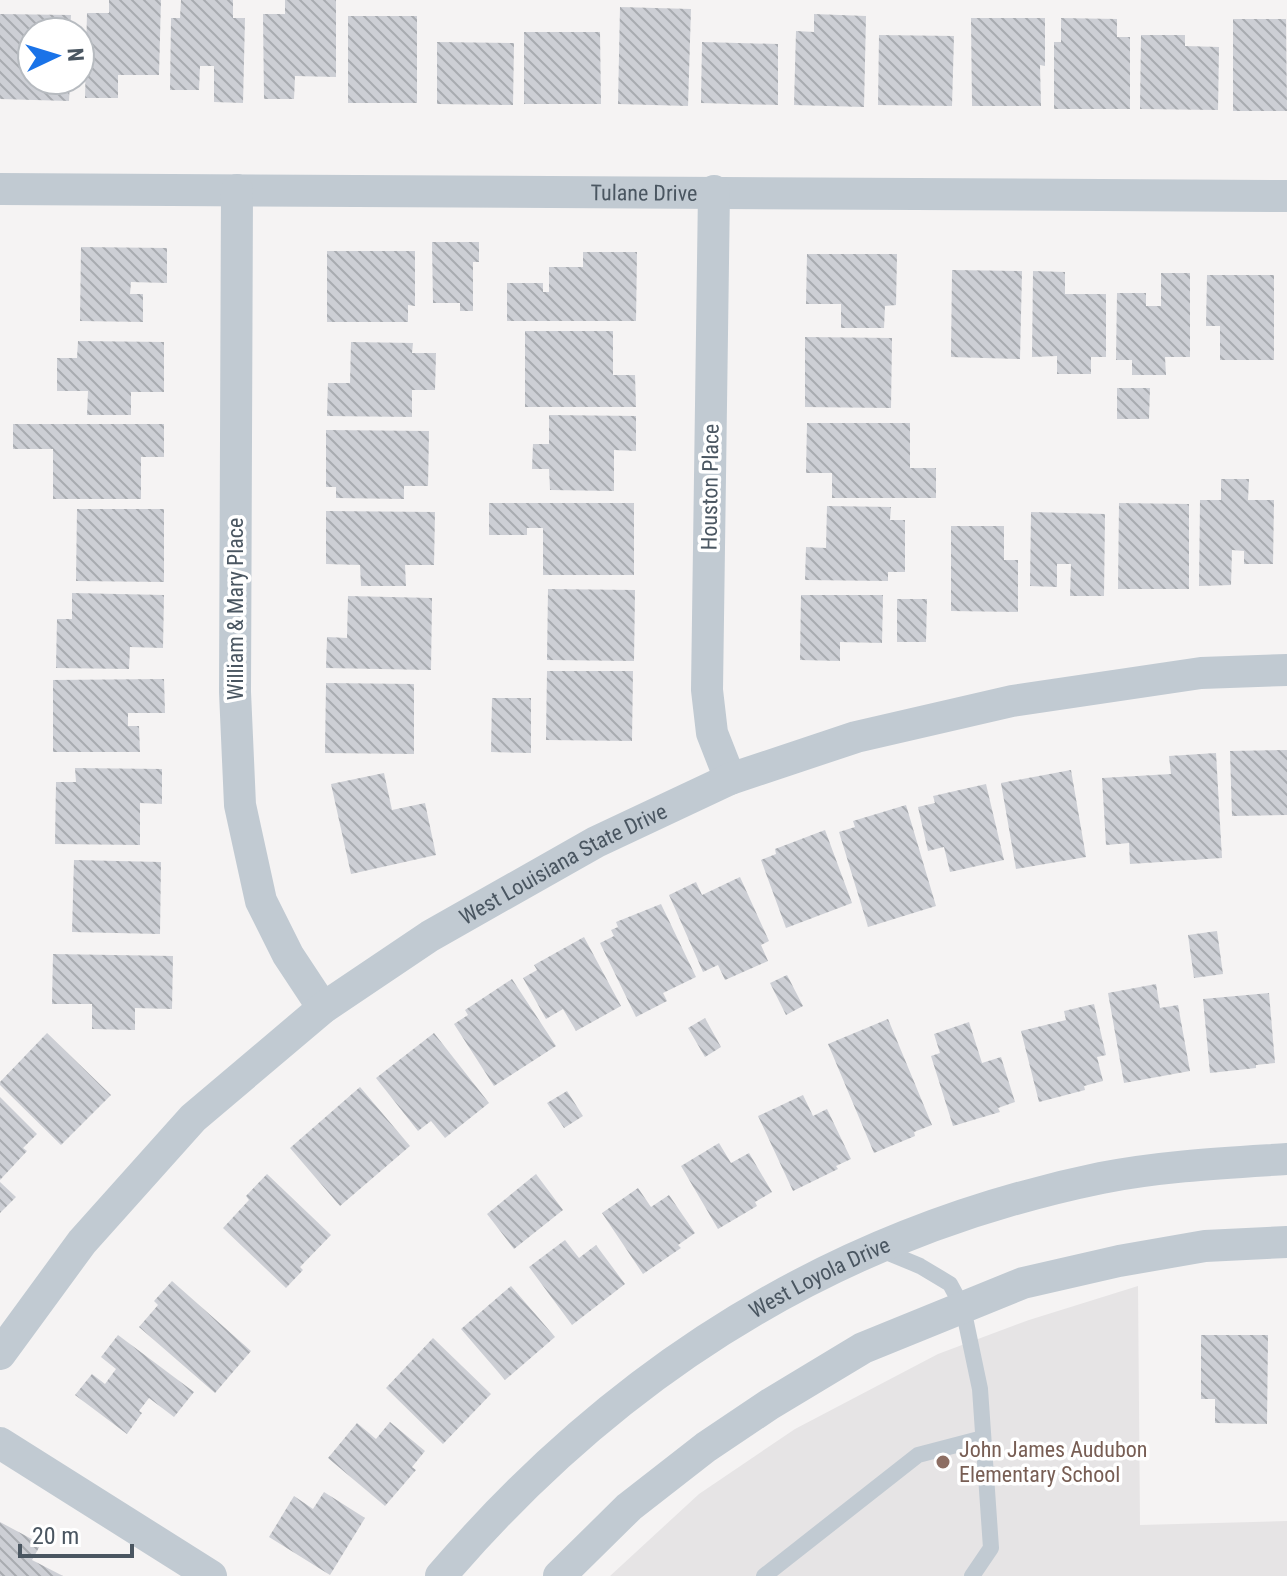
<svg xmlns="http://www.w3.org/2000/svg" width="1287" height="1576" viewBox="0 0 1287 1576" font-family="'Roboto Condensed',sans-serif">
	<defs>
		<pattern id="building-back-hatch" width="6" height="6" patternUnits="userSpaceOnUse" patternTransform="scale(2)"><rect width="6" height="6" fill="#cdcfd5"/><path d="M-1 5l2 2M0 0l6 6M5-1l2 2" fill="none" stroke="#a8abb0"/></pattern>
	</defs>
	<rect width="100%" height="100%" fill="#f5f3f3"/>
	<path fill="#e6e4e5" d="M1138,1286l2,239 147,-4v55h-677l89,-82 96,-65 143,-75 91,-34z"/>
	<path fill="url(#building-back-hatch)" d="M109,0h52l-2,75h-41v23h-33l2,-85h22z
		M181,0h52v18h12l-2,85 -29,-1v-36h-14l-1,24h-29l1,-72h9z
		M285,0h51v77l-41,-1 -1,23h-30l-1,-85h22z
		M620,7l71,2 -3,97 -70,-2z
		M0,14l71,1 -1,17h-38v48h38l-1,21 -69,-2z
		M814,14l52,2 -2,91 -70,-2 2,-74 18,1z
		M348,16h69v87h-69z
		M971,18h74v48l-5,-1 1,41h-69z
		M1061,18l56,1v18h13v72h-76v-67h7z
		M1233,19h53l1,92h-54z
		M524,32h76l1,72h-77z
		M879,35l75,1 -2,70 -74,-1z
		M1141,35h44v11l34,1 -1,63 -78,-1z
		M437,42l77,1 -1,62 -76,-1z
		M702,42l76,2v61l-77,-2z
		M432,242h47v20h-6v49h-13v-8h-27z
		M81,247l86,1v35l-36,-1 -1,12h13v28l-63,-1z
		M327,251h88v55l-7,-1v17h-81z
		M583,252h54l-1,69h-129v-38h36v9h6v-25h34z
		M807,254h90l-1,51 -11,1 -1,22h-43v-24h-35z
		M952,270l70,1 -2,88 -69,-2z
		M1033,271l32,1v22h41v63h-15v17h-34v-18l-25,1z
		M1161,273h29v84h-25l1,18h-34v-15h-16l1,-67h29v13h15z
		M1207,275h67v85h-54v-34h-14z
		M525,331h88v44h22l1,32h-111z
		M805,337l87,1 -1,70 -86,-1z
		M78,341l86,1v50h-33v23h-44l1,-24h-31v-33h20z
		M351,342l62,1 -1,10h24l-1,37h-23v27l-85,-1 1,-33h22z
		M1117,388h33l-1,31h-32z
		M549,415l87,1v35l-22,-1v41l-64,-1 -1,-21h-17l1,-25h16z
		M807,423h103v45h26v30h-104v-25h-26z
		M13,424h151v33h-23v42h-88v-50h-40z
		M326,430l103,1 -1,55h-24v13l-68,-1v-11h-10z
		M1221,479h28l-1,21h26l-1,64h-29v-13l-12,-1 -1,35 -32,1 1,-86h21z
		M489,503h145v72h-91v-47h-16v7h-38z
		M1119,503l70,1v85h-71z
		M827,506l64,1 -1,13h15v52h-17v9l-83,-1 1,-33 20,1z
		M77,509h87v73l-88,-1z
		M326,511l109,1 -1,53h-29l1,21h-45l-1,-21 -34,-1z
		M1031,512l74,2 -1,82h-34l1,-32h-14v23l-27,-1z
		M951,526h53v34h14v52l-67,-1z
		M548,589l87,1 -1,71 -87,-1z
		M72,593l92,2 -1,53 -33,-1 -1,22 -73,-1 1,-49h15z
		M801,595h82l-1,48 -42,-1v19l-40,-1z
		M348,596l84,2 -1,72 -105,-2 1,-31 20,1z
		M897,599h30l-1,43h-29z
		M547,671h86l-1,70 -86,-1z
		M164,679l1,34h-37v13h11l1,26h-87v-72z
		M326,683l88,1v70l-89,-1z
		M492,698h39v55l-40,-1z
		M1287,750v65l-55,1 -2,-65z
		M1216,753l6,105 -92,6 -1,-21 -23,2 -4,-67 69,-4 -2,-18z
		M75,768l87,1v35l-22,-1v42l-85,-1 1,-62h20z
		M1071,770l15,87 -70,12 -15,-86z
		M384,773l8,37 33,-7 11,52 -85,19 -20,-90z
		M986,784l18,76 -54,12 -6,-25 -16,4 -10,-44 17,-4 -2,-7z
		M906,805l30,101 -68,21 -29,-95 16,-5 -2,-6z
		M825,830l27,73 -66,25 -25,-68 15,-6 -1,-5z
		M74,860l87,2 -1,72 -88,-2z
		M740,877l29,64 -8,4 7,16 -43,19 -7,-15 -15,7 -34,-77 27,-13 6,13z
		M661,904l35,73 -33,16 4,8 -31,16 -36,-74 14,-7 -3,-6 7,-3 -2,-5z
		M1217,931l6,43 -29,4 -6,-43z
		M584,937l37,69 -45,25 -13,-22 -17,10 -23,-41 14,-8 -3,-5z
		M53,954l120,2 -1,53 -37,-1v22l-43,-1v-25h-40z
		M787,975l16,31 -17,9 -16,-32z
		M512,979l44,67 -62,40 -40,-62 14,-9 -3,-5z
		M1156,984l4,24 18,-3 12,66 -66,12 -16,-90z
		M1269,993l6,70 -19,2v3l-46,5 -7,-74z
		M1094,1004l12,51 -9,2 6,24 -19,5 1,4 -46,12 -18,-71 45,-11 -2,-9z
		M705,1018l16,29 -16,10 -17,-29z
		M888,1019l44,106 -18,7 1,4 -41,17 -46,-109z
		M969,1022l13,41 19,-6 14,45 -17,6 2,4 -47,14 -22,-70 9,-3 -6,-19z
		M47,1033l64,62 -50,50 -61,-60v-3z
		M434,1033l55,70 -44,35 -14,-17 -13,10 -42,-53z
		M360,1087l50,59 -70,60 -50,-58z
		M567,1091l16,25 -19,12 -17,-25z
		M803,1095l10,21 14,-7 24,50 -15,7 2,3 -45,22 -35,-75z
		M0,1097l37,37 -14,14 4,3 -27,29z
		M719,1143l12,20 18,-10 23,39 -17,10 2,4 -39,23 -37,-63z
		M267,1174l64,61 -31,32 3,3 -17,18 -63,-60 26,-28 -3,-4z
		M536,1174l27,36 -49,39 -27,-35z
		M0,1182l16,15 -16,16z
		M638,1188l13,19 18,-12 26,38 -17,12 3,3 -38,26 -41,-61z
		M565,1240l14,18 17,-13 29,39 -53,41 -43,-58z
		M172,1281l79,70 -36,42 -76,-66 19,-22 -4,-4z
		M511,1286l44,51 -50,43 -44,-51z
		M118,1335l76,57 -20,25 -25,-19 -10,13 3,2 -15,21 -52,-39 17,-21 13,10 11,-15 -15,-12z
		M1201,1335h67l-1,89 -52,-1v-24h-14z
		M433,1338l58,56 -48,50 -57,-56z
		M390,1422l35,29 -13,16 4,3 -31,36 -57,-48 29,-35 19,16z
		M324,1492l41,26 -35,57 -61,-38 25,-41 19,13z
		M0,1522l41,22 -9,16 31,16h-63z"/>
	<g fill="none" stroke-linecap="round" stroke-linejoin="round">
		<path stroke="#c1cad2" stroke-width="16" d="M879,1249l41,17 30,18 13,24 17,81 11,159 -19,28
			M764,1576l154,-121 65,-17"/>
		<g stroke="#c1cad2" stroke-width="32">
			<path id="s1" d="M0,189l1287,7"/>
			<path d="M237,190l-2,502 5,113 21,96 27,54 35,53"/>
			<path d="M714,191l-7,499 5,43 18,46"/>
			<path id="s2" d="M0,1354l82,-112 111,-124 130,-110 107,-72 166,-94 134,-63 126,-42 156,-36 189,-28 86,-3"/>
			<path d="M0,1443l211,133"/>
			<path id="s3" d="M441,1576c176,-206 393,-343 660,-398 61,-12 124,-15 186,-19"/>
			<path d="M559,1576l70,-69 77,-60 64,-43 93,-56 160,-65 96,-22 86,-15 82,-4"/>
		</g>
	</g>
	<circle fill="#8d6e63" stroke="#fff" stroke-width="3" cx="943" cy="1462" r="8"/>
	<g text-anchor="middle" dominant-baseline="central" stroke-width="7" stroke-linejoin="round" paint-order="stroke">
		<g font-size="22" fill="#4a5661" stroke="#fff">
			<text stroke="none"><textPath href="#s1" startOffset="644">Tulane Drive</textPath></text>
			<text transform="translate(710 487) rotate(-89)">Houston Place</text>
			<text transform="translate(235 609) rotate(-90)">William &amp; Mary Place</text>
			<text stroke="none"><textPath href="#s2" startOffset="756">West Louisiana State Drive</textPath></text>
			<text stroke="none"><textPath href="#s3" startOffset="486">West Loyola Drive</textPath></text>
		</g>
		<g font-size="22" fill="#785e54" stroke="#fff" text-anchor="start">
			<text x="959" y="1449">John James Audubon<tspan x="959" dy="25">Elementary School</tspan></text>
		</g>
	</g>
	<g transform="translate(56 56) rotate(86)"><circle r="38" fill="#ffffff" stroke="#b7bbc0" stroke-width="2"/>
	<path d="M0-6L14 30L0 20L-14 30Z" fill="#1a73e8"/>
	<text y="-12" font-size="22" font-weight="bold" text-anchor="middle" fill="#4a5661">N</text>
	</g>
	<path d="M20 1544v12h112v-12" fill="none" stroke="#4a5661" stroke-width="4"/>
	<text x="32" y="1544" font-size="24" fill="#4a5661" stroke="#ffffff" stroke-width="6" paint-order="stroke">20 m</text>
</svg>
